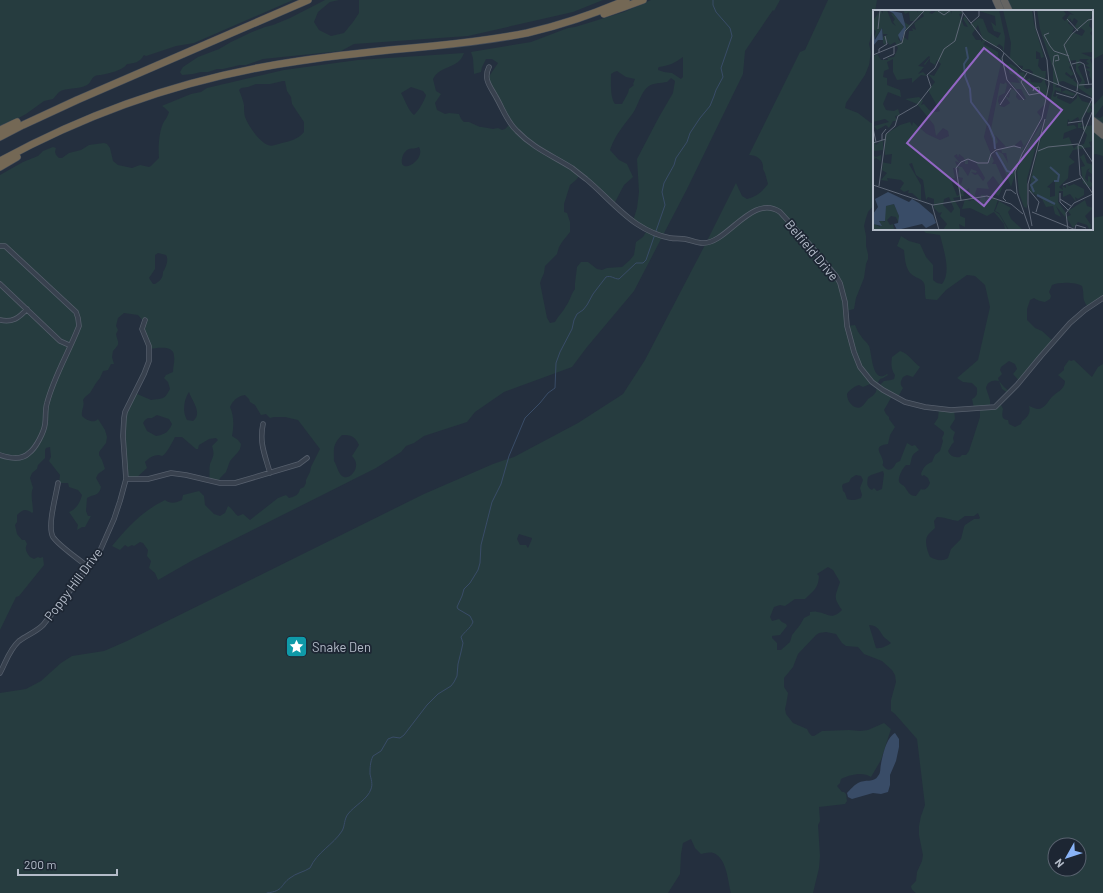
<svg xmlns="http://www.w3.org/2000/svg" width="1103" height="893" viewBox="0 0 1103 893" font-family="Barlow,sans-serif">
	<rect width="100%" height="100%" fill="#242f3e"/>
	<path fill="#263c3f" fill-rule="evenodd" d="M0,0h293l-99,43 -18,3 -30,10 -2,-1c-5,8 -9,8 -17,9 -5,7 -18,9 -26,11 -1,0 -5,0 -6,1 -4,2 -4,7 -8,9 -8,5 -21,2 -28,7 -2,2 -4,5 -6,7l-9,2 -18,13 -26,14z
		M325,0h14l-9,2 -12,10 -4,10 5,8 12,6 13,-3 9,-11 6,-9v-13h244l-30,12 -105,24 -114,8 -13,7 -78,8 -17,6h-6l-17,4h-6l-9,3h-7l-8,2 -11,1 -2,-3 3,-5 15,-10 21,-8 12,-7 21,-10 13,-5 8,-2 17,-7z
		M651,0h129l-6,11 -1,-1 -28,41 -2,23 -56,115 -53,102 -47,56 -15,20 -68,25 -29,20 -8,10 -43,14 -10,7 -8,3 -5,6 -25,16 -183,92 -35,20 -3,-7 -6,-5 2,-7 -4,-5 1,-6 -5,-7 -3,-1 -6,4 -2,-1 -4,2 -3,-2 -5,5 -8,-4c17,-20 29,-34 53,-46 5,4 11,3 17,0l1,-5 16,-4 5,5 1,9 9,9 6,2 5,-3 3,-7c4,2 6,7 10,10l5,-2 7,6 28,-22 8,-3 3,3c5,-1 10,-3 11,-9l4,-2 2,-4v-3l4,-8 1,-5 9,-18 -22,-29 -13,-3h-11l-4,1 -4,-4 -5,1 -6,-10 -5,-3 -1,-3 -4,-4c-7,1 -12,5 -15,12 4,9 4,19 2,29l6,4 3,4 -1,5 -2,3 -8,9 -4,11 -6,6 -1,5 -10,-2c1,-5 0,-12 1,-17 3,-8 5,-9 2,-18l6,-6 -2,-2 -7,1 -10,6 -1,4h-2l-14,-12h-7c-2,4 -9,18 -13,19 -1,0 -2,-1 -3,-1 -6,0 -10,3 -14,7l2,6 -12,11 -8,-2 -3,-39 2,-27 9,-18 16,7c11,-2 13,1 19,-11l-2,-7 -4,-4 2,-3 7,-3c0,-5 2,-11 1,-16 0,-11 -17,-8 -24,-7l-8,-22 2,-5 -6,-7 -14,-2 -6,5 -2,8 2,4 -2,4c2,10 5,8 -3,17l-1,6 2,7h-3l-3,6 -5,1 -3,7 -4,5 -6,10 -5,4 -2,3c2,7 -2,9 -1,16 4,4 12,8 16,3l7,11 2,7 -1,6 -7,9v3l3,5 3,9 -7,5 -2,4 5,9c-2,9 -7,7 -14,11l-1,13 2,5h3l-6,11h-3l-5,3 1,-5 -9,-13c8,-3 11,-10 13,-17l-4,-5 -9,-3 -1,-4h-9l1,-8 -11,-14 2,-4 -1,-10 -4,1 -1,2v8l-7,7 -1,4 -5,4 -2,5 3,10c-3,6 0,16 0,24l-1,1c-7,-5 -9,-3 -15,2v7l-2,3 2,9 5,6h3l2,4c-3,5 0,9 3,13l4,2 4,-2 2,1 3,-1 1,8 -25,31 -3,1 -16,33v-455l23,-13 15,-6 5,-5 10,-4 3,1 -1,4 1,3 3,3h3l7,-5 12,-3 8,-5 15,-2 3,1 3,4 3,13 5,4 14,3 8,-3 9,2 2,-1 8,-8c-1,-9 0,-24 3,-32 2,-6 5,-7 7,-14l-4,-4 -3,-2 2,-1 27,-11 10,-2 6,-4 77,-18 74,-10 106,-7c-6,17 -23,11 -31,26l3,12 5,3 -6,9 2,7 8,4 4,-1 10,1 2,5 3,3h5l11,5h2l11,2 5,-1 4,2 3,-1 5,-5 -5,-9 -17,-37 10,-15 -6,-4h-6l-4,8 -1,5 -7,2 -1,-16 -2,-6 60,-10 37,-14 7,-1 49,-15zM683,57v20l-2,2 -9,-6 -8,-1 -6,-2v-2l1,-1c9,-1 16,-4 24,-10zM617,71l9,6 9,2 -2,5 1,1 -5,4 -1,4 -6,11h-7c-5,-7 -4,-21 -4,-30l3,-2zM671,78l4,3 -2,12 -14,24 -22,42 2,33 -2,16 -4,13 14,9 -4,7 -7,5 -2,13 -4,5 -8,7 -15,1 -5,2 -5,-1 -9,-7h-7l-4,5 -2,16v6c-4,5 -5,12 -9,17 -3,6 -8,10 -11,16l-5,1 -3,-5 -7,-35 1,-3 3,-7 1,-7 12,-12 2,-7 3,-5 8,-10v-10l-3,-9 -3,-1v-8l6,-19 6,-5 4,-5 34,29 10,-19 9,-8 -6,-13 -8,-4 -9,-10c5,-15 14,-25 23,-37 5,-7 8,-22 16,-27 4,-3 12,-3 18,-4zM283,81h2l2,10 4,6 1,7 12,18v10c-6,7 -13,9 -22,11 -4,1 -10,4 -14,2 -9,-3 -20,-20 -23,-28 -1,-4 -1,-8 -1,-12 -1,-5 -3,-10 -5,-15l2,-2 7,-1 8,-3h14zM411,87l12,4 3,4c-1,5 -8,17 -12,20 -6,-5 -9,-15 -13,-22zM419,147c8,14 -24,31 -16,8 1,-2 3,-5 6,-6 4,-1 6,0 10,-2zM158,253l8,2c3,5 0,12 -3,17 0,6 -3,9 -8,12h-2l-4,-6 6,-9v-14zM189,392c3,9 14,21 4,29l-6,-1c-5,-8 -3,-21 2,-28zM157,415l12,4 3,5c-3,8 -8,11 -16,12l-9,-5 -4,-8 2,-3 3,-2h4zM342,435c9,0 13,1 17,10l-7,11c2,2 4,5 4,8 1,6 -6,15 -12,13 -6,-2 -7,-12 -10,-16 0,-12 -2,-16 8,-26z
		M828,0h49l-2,11h-1v14l-5,19 2,8 -2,13 -4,10 -19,28 -1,5 13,5 13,10h3v82l-6,7 -2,6 -2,8 2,10v10l2,8v5l-2,5 -2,14 -8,20 -2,11 -8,2 1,15 8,-1c2,4 3,8 6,11 2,4 6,6 8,10 3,7 3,39 18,28l1,1 -5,3 -3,1 -3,5 2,2 5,-5 7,-1 3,-1 1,-4c-4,-6 -4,-11 -3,-18l8,-6c9,3 13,11 20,16l-7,10 -6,-2 -4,2c-2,4 -4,7 0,11l-5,9 -6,-1 -8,14 2,4 3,3v2l6,8 -5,8 -2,9c-16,2 -7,9 -5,17 1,4 -2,2 1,6 5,6 10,1 12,-4l4,-2 7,-18 5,3 3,-1 4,5c-9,6 -6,6 -9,15h-4c-4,4 -8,12 -7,17 1,2 4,3 5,4 4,5 5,10 12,10l5,-7c5,2 7,-2 9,-6l-2,-5 -4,-3 -2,1 -1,-2c2,-6 5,-10 11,-12l3,-7 5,-4 3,-10 -1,-3 2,-4v-2l-10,-8 4,-6 1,-9 15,1 1,9 -5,8 1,2 4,3 -2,6 1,4 -2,2 -4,7c2,5 6,7 12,6l2,-2h4l3,-4 11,-34v-8l-6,-1 -2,-9c6,-3 5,-6 5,-11l-5,-5 -9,-1 -6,-4 21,-18 12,-53 -5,-22 -10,-9 -8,-1 -21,15 -9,10 -11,-1c-2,-5 0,-12 -2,-16 -2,-4 -7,-5 -10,-7 -9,-5 -9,-17 -10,-26l-7,-4 4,-10 8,5 11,3 6,13 7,8v15l4,3 5,1c10,-12 1,-36 -2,-49l-14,-2 -4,-4h170v-11l11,-2v81l-15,10c-7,-9 -3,-11 -6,-21 -6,-4 -23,-4 -30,-1l-3,7 2,4 -1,3 -5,3c-4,-1 -7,-1 -11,-4l-4,2 -3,9v11l8,8 7,3 11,10 -34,40 -6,-7 4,-5 -2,-5 -6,-3 -8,6 -1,3 2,4 -4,4 1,3 5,6 6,5 -2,1 -6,-4 -3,-8c-6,-2 -12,1 -13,7l4,12v7l10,-4 3,6c-1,5 -2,11 5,11l1,4 6,3 6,-3 1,-3c6,-4 9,-9 7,-15 4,1 6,3 10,3 5,-1 9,-7 12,-11 5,-6 14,-8 14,-17l-7,-6 6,-5v-3l5,-7 2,1 3,-1 18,17 6,-10 5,-3v529h-187c-3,-2 -5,-4 -5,-7l5,-5 1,-9 5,-11 1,-6 -4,-20v-9l2,-10 4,-11 -8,-66 -22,-25 -4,-3v-11l5,-18 -1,-7 -3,-5 -10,-9 -18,-7 -6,-7 -12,-1 -4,-3 -6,-9 -10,-2 -7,1 -3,2 -18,19 -5,13 -9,11v9l4,6 -2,12 -1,4 1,5 7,9 14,6 2,4 3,3h2l8,-5 27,-1 11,1 8,-1 16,-7 7,6 -10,31 -10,17c-8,-6 -22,-2 -30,2l-1,4 -3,3 5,6h2l2,2 1,7 -2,3 -26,3 1,14 -2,4 2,31 -1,12 -6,25h-82c-3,-11 -4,-31 -14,-38 -5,-4 -11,-2 -16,-1l-6,-6 -4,-9 -8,4 -2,11 -1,20 -12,19h-668v-200l26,-4 15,-8 20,-18 11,-7 32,-5 23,-10 297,-147 69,-30 21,-7 64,-34 45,-29 22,-34 61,-117 30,-60 6,13 5,3c9,-2 16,-8 21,-15l-3,-11 -2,-4c1,-9 -6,-14 -14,-14l51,-103 5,-2zM870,384l7,2 -1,6c-2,3 -5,5 -8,7 -4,5 -7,12 -15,7 -4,-3 -6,-7 -6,-12 2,-4 8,-8 12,-9l4,2zM883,471l1,3 -2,15 -5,2 -3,-3 -2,2c-6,-3 -5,-8 -4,-13l3,-2zM856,475l5,1 2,4 -3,8 2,7 -1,3c-5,2 -9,3 -14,1l-2,-6 -2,-2 -1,-5 1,-2 6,-2 2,-4zM978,513l2,5 -1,1h-5l-9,6 -1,2 -3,12 -10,10 -3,9c-6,4 -12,2 -18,-1 -3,-6 -6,-17 -2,-22 2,-3 5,-5 7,-7l-1,-7 3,-4c8,0 13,3 21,4l7,-5h9zM519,534l13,4v1l-4,9 -2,-3h-6l-3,-6zM828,567l5,3 7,12c-5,15 -7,15 2,28 -11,11 -14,3 -25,2 -2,-1 -5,0 -7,0v3l-6,3 -4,7 -8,10 -2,7 -9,8h-4v-7l-5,-5v-2l8,-1 7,-9 -1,-2 -4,-2 -3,-3 -7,2 -2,-4 4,-10 6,-2 5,1 10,-7h10c9,-9 13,-10 14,-23l-2,-2zM869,625c11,1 10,7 16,13 2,2 4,3 6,5 -4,3 -10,6 -15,5zM1055,845h24v24h-24z
		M1004,0h99v54l-11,6v-49h-84z
		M1103,95v10l-8,11 1,1 4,1 3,-2v40l-7,-2 -4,1v-48z"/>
	<path fill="#394c67" d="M895,733l4,6v8l-3,14 -6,14v10l-2,7 -7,2 -8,-1 -21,6 -4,-2 -1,-4c3,-3 7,-8 11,-10 7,-4 16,0 20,-7 3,-3 2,-8 3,-12 2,-9 5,-26 14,-31z"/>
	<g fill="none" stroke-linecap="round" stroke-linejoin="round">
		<path stroke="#394c67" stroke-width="1" d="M656,231l9,-26 -3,-13 2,-9 10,-18 2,-7 11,-16 3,-9 10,-15 10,-12 4,-10 2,-6 7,-13 -2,-9 11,-32 -2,-8 -14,-16 -3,-7v-5
			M267,893c17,-2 13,-8 23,-15 6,-5 14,-6 20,-10 7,-16 23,-23 32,-37 3,-5 2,-12 6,-17 6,-8 20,-15 23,-25 2,-5 0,-10 -1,-15 0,-5 0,-12 3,-18l8,-5 7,-12 5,-2 7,1 4,-3 23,-30 11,-11 13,-8 3,-4 3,-6 1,-12 3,-12 2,-9 -2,-6c4,-6 9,-8 12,-15l-3,-6 -12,-7 -1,-2 5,-11 2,-7 6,-6 8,-13 2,-7 1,-18 11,-43 9,-18 8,-28 16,-38 15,-15 8,-10 7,-5 1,-25 4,-11 12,-23 2,-9 3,-6 6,-4 4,-5 6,-11 13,-17c5,-2 8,2 13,2l17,-16h7l3,-3 9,-26"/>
		<defs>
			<path id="minor" d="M489,67c-6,12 1,19 7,30 7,12 11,25 21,34 16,17 36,25 55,37 5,4 10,8 14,11 17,14 33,33 51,45 9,6 22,12 33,14 5,1 10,0 15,1 6,1 12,4 18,4 24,1 49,-50 77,-31l31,34 25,30 4,7 5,19 2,24 7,26 6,15 12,15 11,8 22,12 20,5 26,3 44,-3 22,-22 24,-29 29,-33 15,-13 18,-12
				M0,246h5l71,66 2,6 1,8c-10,26 -25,50 -32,77 -2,6 -1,14 -2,21 -1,8 -9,24 -16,29 -7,7 -20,5 -29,2
				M0,284l60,57 9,4
				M0,320c12,3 19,-2 27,-11
				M263,424c-4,19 2,31 7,49
				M126,479h22l23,-6 15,2 34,8h15l64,-19 8,-6
				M58,483c-2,13 -11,43 -5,54 6,9 27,23 35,30
				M0,673c6,-11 9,-23 19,-32 8,-6 17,-9 24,-16l52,-66 4,-6 15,-34 6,-18 6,-22 -3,-43 1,-18 1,-6 19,-38 5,-13v-15l-7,-17 3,-9"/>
			<path id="trunk" d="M996,0l5,11
				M1004,0l5,11
				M1092,120l11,8
				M1092,126l11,9"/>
			<path id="motorway" d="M604,14l20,-7 19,-7
				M0,130l17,-8
				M0,137l23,-12 54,-25 231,-100
				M0,161c93,-51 194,-85 299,-100 45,-7 89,-11 134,-15 31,-3 63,-7 94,-13 34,-8 67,-19 99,-33
				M0,167l17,-10"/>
		</defs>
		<use href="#minor" stroke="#565f6c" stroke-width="5.5"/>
		<use href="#trunk" stroke="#434c59" stroke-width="8"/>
		<use href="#motorway" stroke="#434c59" stroke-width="8"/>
		<use href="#minor" stroke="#38414e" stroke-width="4"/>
		<use href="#trunk" stroke="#656462" stroke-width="7"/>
		<use href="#motorway" stroke="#746855" stroke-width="7"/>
	</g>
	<defs>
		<symbol id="sight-square" viewBox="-11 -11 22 22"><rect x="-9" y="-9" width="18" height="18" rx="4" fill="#0f9aa8" stroke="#1d2633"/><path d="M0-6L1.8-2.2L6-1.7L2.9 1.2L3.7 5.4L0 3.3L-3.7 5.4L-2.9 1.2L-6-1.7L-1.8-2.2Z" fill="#fff"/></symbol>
	</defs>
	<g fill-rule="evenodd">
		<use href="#sight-square" x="284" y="634" width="25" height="25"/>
	</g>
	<g text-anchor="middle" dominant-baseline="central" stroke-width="3.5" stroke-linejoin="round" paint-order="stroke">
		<g font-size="13" fill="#b4bcc9" stroke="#1d2633">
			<text transform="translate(812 250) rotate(50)">Belfield Drive</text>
			<text transform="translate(73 584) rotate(-53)">Poppy Hill Drive</text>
		</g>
		<g font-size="13" fill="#b4bcc9" stroke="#1d2633" text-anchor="start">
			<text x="312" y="647">Snake Den</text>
		</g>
	</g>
	<g transform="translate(873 10)">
		<rect width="220" height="220" fill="#242f3e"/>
		<path d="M8,0l2,4v-4h4l5,13 4,3 -3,-4 2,-3 -4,-5 2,-1 11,14 -6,12 3,3 2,-2 1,-8 2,-4 -2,-6 5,3 5,-2 -9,9 -1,5 4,3 1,-9h4l-1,-3 4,2 -2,-7 10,-7 -2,-3 -6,8h-6l-1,-9 -4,2 -2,-4h14v3l1,-3h15l-4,3 3,1 5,-4h14v4l1,-4h6l5,3 -4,1 5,12 4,1 -5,-8 2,-3 5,9 9,-7 4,1 5,13 10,6 3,-5 -7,-2 -3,-9 5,4 -1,-10 -16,-5 20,-1 6,27 -1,13 -1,1v-4l-4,-3 -3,3 -9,-7 -4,4 15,8v5l4,2 -18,78 10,24 -2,3h4l8,18 -5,14 -4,-2 6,-7 -8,-11 -6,7 2,6 -12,-1 -2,6 4,10 2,-9h4l1,5 1,-4 11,4 -4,11 5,3 9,16h-3l-1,-6 -10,-12 -7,4 -17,-8 -8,1 3,-10 5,2 3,-2 -3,-1 -1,-10 -6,5 1,3 -11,2 7,11v7l5,2v9l-6,-3 1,6h-17l4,-6 -7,-8 2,-4 -3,1 -5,-5v-9l-6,-2 -2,3 -3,-20 -7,-5 -4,-12 -3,1 12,21v16l-9,-8h-4l1,-3 -5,2 -4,-3 4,-6 -3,-3 -14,-2 1,3 -7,-1 6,-7 -5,-3 1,-7 -7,-5 -3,2v-22l3,7 6,-5 1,2v8l-9,1 -1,4 3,2 5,-2v7l10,2 1,-10 -7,1 -1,-15 2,-6 14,-9 10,-3 2,4 1,-4 14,12 13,6 9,-4 -1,-5 -5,-3 -7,8 -2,-11 -17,-21 -12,-5 14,-2 4,4 -2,4 3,-1 5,6 7,2 4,-1 -12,-21 7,-8 -7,-8 6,2 7,-12 -4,-4 -2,5 -5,-3v-4l-5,7 -1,-1 6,-7 -1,-1 -11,10 6,1 -6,7 5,-2 4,4 -6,-1 -9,8v-5l-15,2 -4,-8v-13l-6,3 2,7 -5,2 -1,6 4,1v7l13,5 1,7 -13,-5 -5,12 3,6 8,1 4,-2 2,6 -5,1 2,5h-4l-4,7 -3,-3 -9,5 -3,-4 15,-4 -4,-3 -12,3v-65l4,-3 4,6h7l-1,-4 2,2 5,-1 4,-9 -3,-6 -5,3 -3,-3 -2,3 -2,-2v-6l5,-3h-5l-1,-6 -8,11 2,-8 -3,-2 1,-10zM105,15l5,15 -2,2v-2h-5l-4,-6zM84,144l1,4 1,-4 5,4 1,6h3v-4l7,1 10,17 -2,3 -5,-7 -3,1 -4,-3 5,1 1,-2 -6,-2 -3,7 -6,-9 -5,-1 -2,-5 5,2 -6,-7zM80,158h6l-1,9 5,1 -2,6 -2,-1 -1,5 4,5 -5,3 -5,-13v-5h3zM76,187l5,12 -3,4 -8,-8 1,-6zM130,0h29l2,14 10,33 -3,1 -1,-5 -4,-2v8h3l-1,7 4,5h4l-1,11 2,5 -2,17 -8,8 4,5 -5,13 -12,17 -3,-7 -6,5 6,4 1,-3 2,1 -13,40 -21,-53 10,-51 4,1 2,-2 1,3 -2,8 -6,3 -1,5 2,5 4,1 6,-4 -6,-8 5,3 2,-10 6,4 -1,5 3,3 7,-1 -5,-10h-5l-6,-7 10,1 -5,-8 -5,-1 -3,-9 4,-1 6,4 2,5 5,-1 2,8 4,-2 1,4 10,1 2,-3 -11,-5 1,-3 -4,-3 -7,1 1,-4 -7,-1 -6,-7 1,-15zM122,125l11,12 -5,2 1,4h4l2,10 -5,-9 -7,-4 -1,-5 3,-3zM164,0h26l3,4 -4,4 3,3 5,-7 4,1 -8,-5h27l-4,16 4,4 -3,3 3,4v15l-12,1 12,5 -3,1 3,8v16l-4,-8 1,-3 -5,-3 5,-1 -5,-3 4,-1 -3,-3 3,-2h-9l-2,5 5,-1 -5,4 7,15 -1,5 3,2 6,-2v11l-16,-11 -14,-6 -4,1 -4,5 6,1v4l5,-2 10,4 -4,2 -17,-6 -2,6 2,1 3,-3 -1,4 13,6 7,-6v-4l5,7 11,3 -3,3 2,3 -3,3 -3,-1 -6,9 -2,-4 -8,5 -2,-3 -1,7 7,-1 3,3 -13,5 -1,6 6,-2 5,12 2,-3 8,-2 3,-9 -5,-7h-4v-5h4l-2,4 13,-2v16l-4,1 2,5 -18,3 -4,7 6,5 -6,4 -1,12 -9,9 4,3 -1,-4 4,2v-4l3,2 5,-2 10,5v6l-6,4 -3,-2 1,5 -6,-8 -7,3v-6h-4l-1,11 8,11 -1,4 -9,-11 5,11 -6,-3 -2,-8 -7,1 -4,-8 -12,-8 1,-13 22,-88v-22l-13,-39zM197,8l2,4 2,-4 4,3 -3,5 3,5 3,-3 4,3 -3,5 -10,-4 2,-4 -6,-5zM203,50v11l6,9 -3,5 -6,-5 3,-2 -4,1 -7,-5 1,-2 5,4 3,-2 -5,-7 3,-2 -4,-4zM182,170v16l-5,1v-9l-3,-1zM170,111l-16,58v29l-3,-1 -5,-14 -2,-22 9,-23zM211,144l3,9 6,2v10l-5,-4 2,-3 -3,2 -2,8 3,4v-6l3,1 -1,4 3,3 -3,4 -7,-5 -2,-16 4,-1 -5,-9zM212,190l2,6 6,2 -8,8 6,9 -1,5 -3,-5 -9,-3 -5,6 -7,-11 5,-2 -3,-4zM126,191l12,7 -3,4 3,7 12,11h-14l-10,-17 -4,-2zM21,194l6,14 -2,4 -2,-5 -5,-1 -4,4 3,5 3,-1 1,5 -21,1v-7l7,4v-7l5,2v-16z" fill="#263c3f" fill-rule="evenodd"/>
		<path d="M14,0l15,3 4,15 -5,14 -3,-7 6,-8 -11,-14zM9,18l1,12h-5l-5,6v-17l2,11zM15,182l21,10 3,-3 7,4 14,12 3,8 -10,5 -4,-4 -25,6 -3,-6 4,-1 1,-7 -5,-12 -8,2 -1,15h-6l3,5 -9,-2v-10l5,-7 -3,-8z" fill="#394c67"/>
		<path fill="none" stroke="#394c67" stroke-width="2" d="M93,37l2,11 -4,6 1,12 5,13 1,13 18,24 5,12 1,11M123,142l11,19 6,2M177,157l9,8 -1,6h-4M160,166l4,4 -6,5 3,7M164,185l18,9"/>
		<path fill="none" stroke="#5e6776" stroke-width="1" d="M44,0h31M88,0l22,29 17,10 22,21 71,29M65,1l6,4 7,-5M194,9l11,12M98,13l8,-7v-6M5,19l2,-19M176,23l-5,2 6,11 4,5 15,5M6,43v-4l8,-5 -2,-8M131,43l-2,5 5,22 17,20M0,45l29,-12 3,-12 19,-20M10,49l11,-5v-8M182,51l4,-1 -1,-5 -4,1 -1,8 6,21M199,54l8,-2 4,2 5,21M154,63l-6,9 8,13 11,-2 -1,-6 -5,1 -1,3M206,75l14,-1M204,81l1,-8 -14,-38 8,-11 16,-14 5,-1M183,83l17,5 5,-6M127,95l11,-17M220,100l-15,36 2,29 13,19M195,113l14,-2M0,118l3,14M211,120l-2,-11 10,-20M9,130v-6l4,-5M0,133l13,-4M205,135l4,1 11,17M165,141l10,-4 30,-3M0,175l60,20 54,-9 24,8 12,10M190,175l18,-7M6,176l7,-52 9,-8 3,-10 19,-11 14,-18 -4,-12 8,-7 9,-19 11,-8 8,-28M156,180l10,12 -3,10M187,183v9l8,8M187,189l11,7M88,190l-5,-32 5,-6 7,-3 10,4h10l3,-9 5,-4 18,-4 7,2M133,191l-3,-3 3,-8h5l5,4M59,195l7,25M159,202l44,18M159,216l-4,-22v-20l17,-65M202,219l1,-4 10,3M157,220l-13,-37 -2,-21 7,-18 20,-36 7,-34 -2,-24 -11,-32 -2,-18M195,220l-2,-17 8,-10 19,-9"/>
		<path fill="#9266c3" fill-opacity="0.15" stroke="#9266c3" stroke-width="2" d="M111,38l78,62 -78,96 -77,-63z"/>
		<rect width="220" height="220" fill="none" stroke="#b4bcc9" stroke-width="2"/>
	</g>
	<g transform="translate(1067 857) rotate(231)"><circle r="19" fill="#1d2633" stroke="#59626f"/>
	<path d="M0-3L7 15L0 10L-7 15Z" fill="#8ab4f8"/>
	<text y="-6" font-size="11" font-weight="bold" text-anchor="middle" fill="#b4bcc9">N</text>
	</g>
	<path d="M18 869v6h99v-6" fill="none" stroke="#b4bcc9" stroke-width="2"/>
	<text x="24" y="869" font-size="12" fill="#b4bcc9" stroke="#1d2633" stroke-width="3" paint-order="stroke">200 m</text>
</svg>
